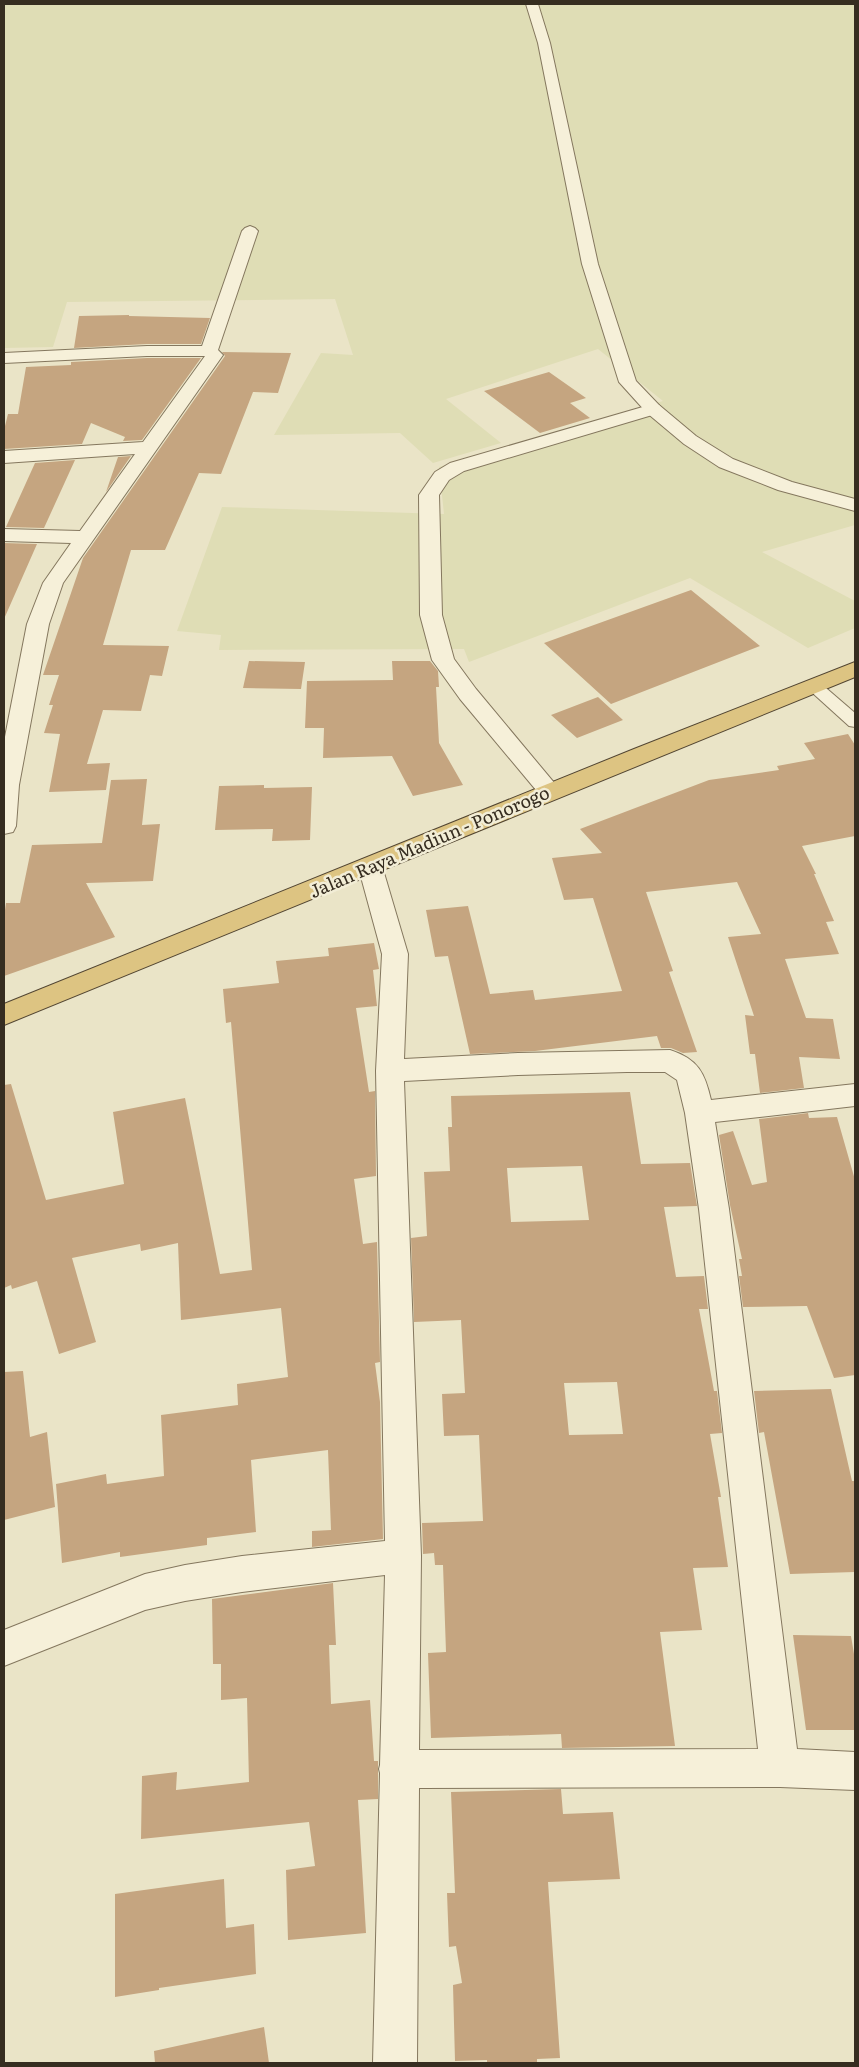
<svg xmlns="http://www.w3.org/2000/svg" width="859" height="2067" viewBox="0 0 859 2067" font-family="Literata,serif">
	<rect width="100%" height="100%" fill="#eae4c7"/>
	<path fill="#dfddb5" d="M4,4h851v521l-93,27 93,49v27l-47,20 -118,-70 -221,84 -5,-13 -245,1 2,-15 -44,-4 45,-124 222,7 -5,-47 224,-66 -65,-52 -152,50 55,44 -68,20 -33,-30 -126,2 47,-82 32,2 -18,-56 -268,3 -14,45 -49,1z"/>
	<path fill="#c5a580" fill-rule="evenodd" d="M129,315v1l81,2 -9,26h-54l-73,4 5,-32z
		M222,352l69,1 -13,40 -25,-1 -32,82 -22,-1 -34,77h-34l-28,95 66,1 -7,30 -12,-1 -9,36 -38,-1 -16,54 23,-1 -4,27 -57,2 11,-58 -16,-1 9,-28h-4l10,-30h-16l40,-117 142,-202z
		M147,358h54l-59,82 -19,1 2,-4 -34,-14 -9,21 -78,5v-19l4,-16h10l8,-47 45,-2v-3z
		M549,372l37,26 -16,5 20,15 -50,15 -56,-42z
		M131,456l-25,36 12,-35z
		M75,460l-31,68 -38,-1 29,-64z
		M4,543l33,1 -33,75z
		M691,590l69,56 -149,58 -67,-61z
		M249,661l56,1 -4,27 -58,-1z
		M392,661h38l8,10 1,16h-3l3,56 24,42 -50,11 -21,-40 -69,2 1,-30h-19l2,-47 86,-1z
		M598,697l25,23 -46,18 -26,-23z
		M848,734l7,11v91l-53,10 14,28h-2l20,47 -8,1 13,32 -54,5 21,59 27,1 7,40 -41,-2 5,31 -44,5 -5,-39h-5l-5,-39 9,1 -26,-79 33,-3 -24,-52 -91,10 27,79 -4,1 28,80 -14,1 -12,-5h-10l-4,-12 -122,15 -65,3 -22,-98 -13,1 -9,-47 42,-4 22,88 43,-4 2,10 87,-9 -29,-93 -29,2 -12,-42 50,-5 -22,-24 129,-49 70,-10 -2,-4 38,-7 -11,-16z
		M147,779l-5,46 18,-1 -7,57 -67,2 29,54 -111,39v-59l2,-14h14l12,-58 70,-2 9,-63z
		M264,785v3l48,-1 -2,53 -38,1 1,-12 -58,1 4,-44z
		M374,943l5,26 -6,1 4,36 -21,2 13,84 6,-1 1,85 -22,3 9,65 14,-2 3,120 -5,1 5,39 3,137 -71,8v-16l19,-1 -3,-80 -77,10 5,72 -49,6v7l-87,12v-5l-58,11 -6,-79 50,-10 1,10 57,-8 -3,-61 77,-10 -1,-21 51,-7 -7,-69 -100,12 -3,-77 -37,8 -1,-7 -68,14 24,84 -37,12 -22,-73 -25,8 -1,-4 -7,3v-203l7,-1 35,116 78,-16 -11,-72 72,-14 35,176 32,-4 -21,-248 -5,1 -3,-34 56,-6 -3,-22 53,-5 -1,-8z
		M630,1092l11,72 49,-1 7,43 -33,1 12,70 28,-1 4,33h-9l15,82h3l5,42 -12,1 11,63h-3l10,70 -35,1 9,62 -42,2 15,114 -113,2 -1,-14 -130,4 -3,-85 18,-1 -3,-87h-8l-1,-12 -11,1 -1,-31 61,-2 -4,-86 -35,1 -2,-42 23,-1 -4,-73 -47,2 -3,-84 16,-2 -3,-64 26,-1 -2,-44h4l-1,-31zM582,1166l7,54 -78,2 -4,-54zM617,1382l6,52 -54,1 -5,-52z
		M808,1113l1,5 28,-1 18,63v195l-21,3 -27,-72 -64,1 -4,-31h3l-3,-17h3l-12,-54 -11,-70 14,-4 19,54 15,-3 -8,-63z
		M23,1371l7,66 17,-5 8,75 -51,13v-148z
		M831,1389l21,92h3v91l-65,2 -26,-142 -5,1 -5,-42z
		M333,1583l3,62h-7l2,59 39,-4 4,61h4v38l-20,1 8,133 -78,7 -2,-70 29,-4 -6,-44 -168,17 1,-63 35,-4 -1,18 73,-8 -2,-84 -26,2v-36h-8l-1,-65z
		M793,1635l58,1 4,24v70h-49z
		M561,1789l2,25 50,-2 7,67 -72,3 12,176 -23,1v4h-50v-3l-32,1 -2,-76 9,-2 -6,-37 -7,1 -2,-54h8l-4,-101z
		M224,1879l2,49 28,-4 2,50 -97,14v2l-44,7v-103z
		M264,2027l5,36h-114l-1,-12z"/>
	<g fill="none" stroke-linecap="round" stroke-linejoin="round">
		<defs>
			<path id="service" d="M813,680l6,2 36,31v14l-6,-1 -42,-38 -2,-3 2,-3z"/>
			<path id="minor" d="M250,226l5,2 3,3 -40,119 5,5 -160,228 -14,41 -30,161 -3,41 -3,6 -9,2v-92l23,-118 16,-41 28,-40 -67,-2v-12l76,2 55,-77 -131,9v-12l139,-9 62,-86h-58l-143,7v-10l143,-7h55l40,-115 3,-3z
				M653,404l6,1 3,4 -3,4 -195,58 -15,9 -10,15 3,120 12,44 22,30 85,102 -4,5 -8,3 -8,-3 -81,-97 -28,-39 -12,-45 -1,-120 16,-23 15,-9z
				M370,857l9,3 3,6 26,88 -4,105 114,-6 152,-3c28,9 35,23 41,50l144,-16v22l-140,16 14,87 68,540 58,3v38l-75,-3 -361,1 -2,275h-44l7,-290 -1,-4 1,-4 5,-190 -143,17 -57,9 -40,9 -141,56v-36l141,-56 40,-9 57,-9 143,-15 -9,-470 6,-117 -24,-88 3,-6zM627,1072h38l12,8 8,33 14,96 59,540 -339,1 2,-194 -17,-475 114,-6z"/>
			<path id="tertiary" d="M526,4h12l12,39 48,221 38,117 23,24 37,31 37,23 59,23 63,17v12l-77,-21 -59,-23 -35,-23 -37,-31 -28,-31 -37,-118 -44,-221z"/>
			<path id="trunk" d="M855,662v15l-851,348v-21l630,-255z"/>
		</defs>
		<use href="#service" stroke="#84775e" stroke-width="2"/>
		<use href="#minor" stroke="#84775e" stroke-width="2"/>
		<use href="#tertiary" stroke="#84775e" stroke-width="2"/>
		<use href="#trunk" stroke="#524532" stroke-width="2"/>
		<use href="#service" fill="#f6f0d9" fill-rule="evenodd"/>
		<use href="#minor" fill="#f6f0d9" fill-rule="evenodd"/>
		<use href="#tertiary" fill="#f6f0d9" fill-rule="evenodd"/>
		<use href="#trunk" fill="#ddc482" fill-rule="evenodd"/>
	</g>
	<g text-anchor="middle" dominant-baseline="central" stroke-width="5" stroke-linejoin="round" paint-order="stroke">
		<g font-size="18" fill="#362d20" stroke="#f2edd6">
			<text transform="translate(429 841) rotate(-23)">Jalan Raya Madiun - Ponorogo</text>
		</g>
	</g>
	<rect width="859" height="2067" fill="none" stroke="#362d20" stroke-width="10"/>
</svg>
